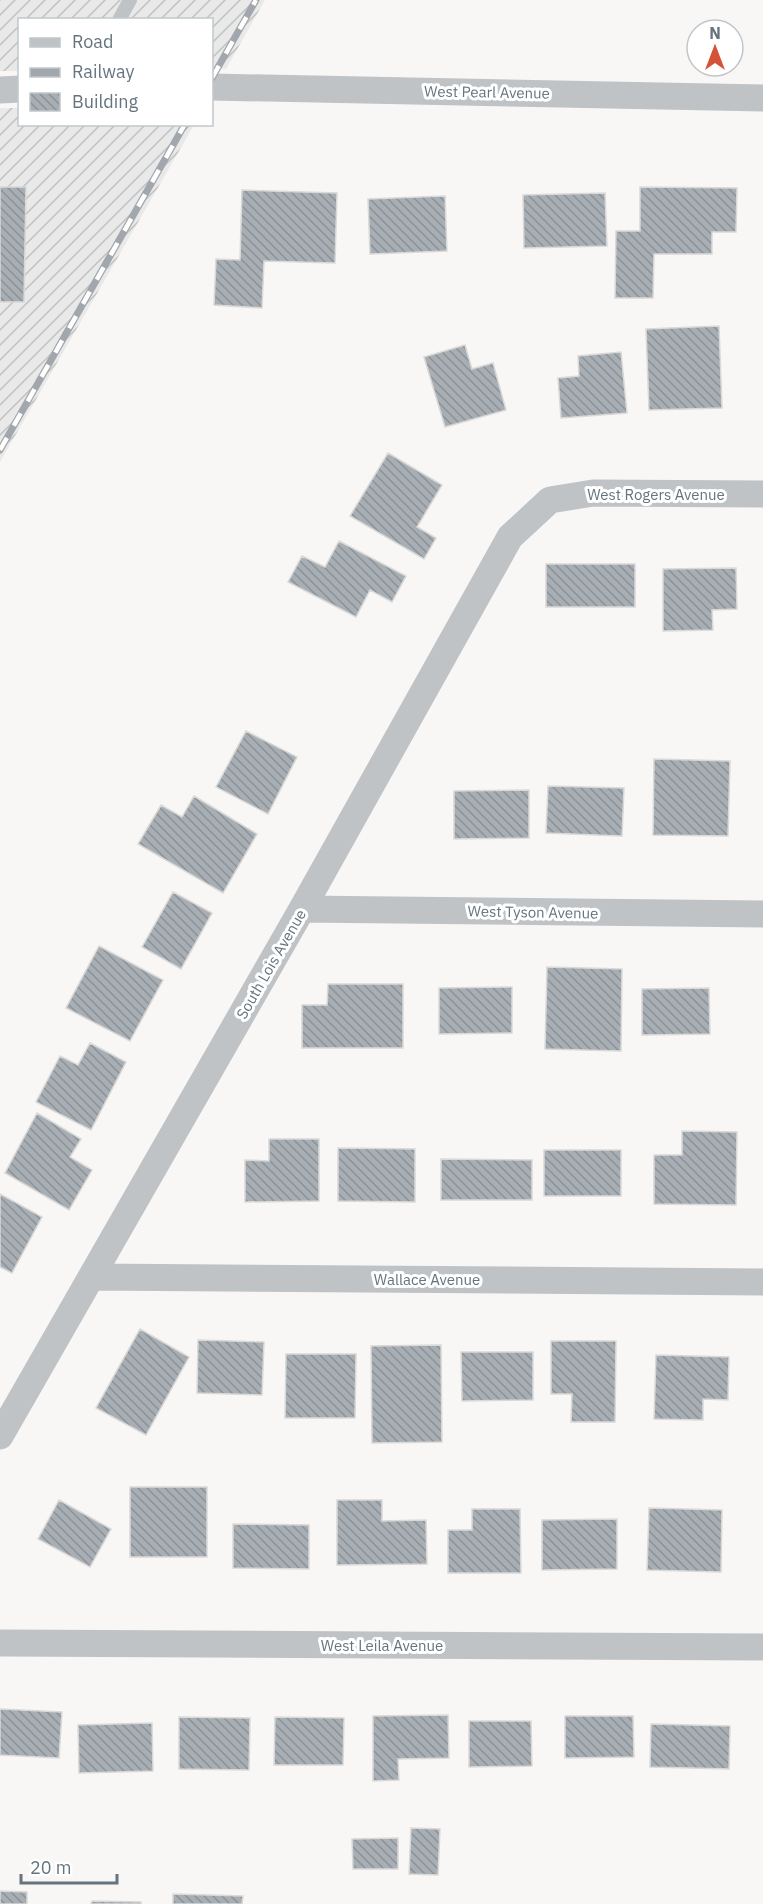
<svg xmlns="http://www.w3.org/2000/svg" width="763" height="1904" viewBox="0 0 763 1904" font-family="'IBM Plex Sans',sans-serif">
	<defs>
		<pattern id="industrial-furrows" width="10" height="10" patternUnits="userSpaceOnUse" patternTransform="scale(1.5)"><rect width="10" height="10" fill="#e8e9e8"/><path d="M-1 1l2-2M0 10L10 0M9 11l2-2" fill="none" stroke="#c0c1c1"/></pattern>
		<pattern id="building-back-hatch" width="6" height="6" patternUnits="userSpaceOnUse" patternTransform="scale(1.5)"><rect width="6" height="6" fill="#a7aeb4"/><path d="M-1 5l2 2M0 0l6 6M5-1l2 2" fill="none" stroke="#8c9298"/></pattern>
	</defs>
	<rect width="100%" height="100%" fill="#f8f7f5"/>
	<path fill="url(#industrial-furrows)" d="M0,0h265l-39,69 -14,-1v-48h-192l-1,51h-19z
		M0,108h19l1,16 174,1 -194,337z"/>
	<path fill="url(#building-back-hatch)" stroke="#d9d9d7" stroke-width="1.5" d="M0,187h26l-2,115h-24z
		M640,187l97,1 -1,44h-24v22h-58l-1,44h-38l1,-67h24z
		M242,190l95,3 -2,70 -71,-2 -2,47 -48,-3 2,-46 24,1z
		M605,193l2,53 -83,2 -1,-53z
		M445,196l2,55 -77,3 -2,-55z
		M719,326l3,82 -73,2 -3,-81z
		M465,345l7,24 21,-6 13,47 -61,17 -21,-70z
		M621,352l6,61 -66,5 -3,-40 21,-2 -1,-20z
		M388,453l54,32 -25,42 19,11 -12,21 -74,-43z
		M339,541l67,35 -14,26 -22,-12 -14,27 -68,-35 14,-26 23,11z
		M546,564h89v43h-89z
		M736,568l1,41 -25,1 1,20 -50,1v-62z
		M246,731l51,26 -29,57 -52,-27z
		M654,759l76,2 -2,75 -75,-1z
		M548,786l76,2 -2,48 -76,-3z
		M529,790v48l-75,1v-48z
		M194,796l63,38 -34,59 -85,-49 23,-39 21,12z
		M173,892l39,21 -31,56 -39,-22z
		M99,946l64,34 -33,61 -64,-33z
		M547,967l75,2 -1,82 -76,-2z
		M328,984h75v64h-101v-43h25z
		M512,987v46l-73,1v-46z
		M709,988l1,46 -68,1v-46z
		M90,1043l36,19 -35,68 -55,-28 24,-46 18,9z
		M37,1113l44,26 -11,18 22,13 -23,40 -64,-37z
		M682,1131l55,1 -1,73 -82,-1v-49h28z
		M269,1139h50v62l-74,1v-42l24,1z
		M338,1148l77,1v53l-77,-1z
		M544,1150h77v46h-77z
		M441,1159l91,1v40h-91z
		M0,1194l42,23 -30,56 -12,-6z
		M140,1329l49,28 -43,78 -50,-27z
		M198,1340l66,2 -2,53 -65,-2z
		M551,1341h65l-1,81h-44l1,-28h-21z
		M441,1345l1,97 -70,1 -1,-97z
		M461,1352h72v48l-71,1z
		M286,1354h70l-1,64h-70z
		M656,1355l73,2 -1,43 -25,-1v21l-49,-1z
		M130,1487h77v70h-77z
		M59,1500l52,29 -21,38 -52,-28z
		M337,1500h45v21l44,-1 1,44 -90,1z
		M649,1508l73,2 -1,62 -74,-2z
		M472,1509h48l1,64h-73v-43h24z
		M617,1519v50l-75,1v-50z
		M233,1524l76,1v44l-76,-1z
		M0,1709l62,3 -3,46 -59,-3z
		M448,1715l1,43 -51,1 1,21 -26,1v-65z
		M565,1716h68l1,41 -69,1z
		M179,1717l71,1 -1,52 -70,-1z
		M275,1717l69,1 -1,47h-69z
		M469,1721h62l1,45 -63,1z
		M152,1723l1,48 -74,2 -1,-48z
		M651,1724l79,2 -1,43 -79,-2z
		M411,1828l29,1 -2,46 -29,-1z
		M398,1838v31h-45l-1,-30z
		M0,1891l27,1v12h-27z
		M173,1894l70,2 -1,8h-69z
		M92,1901l49,1v2h-50z"/>
	<g fill="none" stroke-linecap="round" stroke-linejoin="round">
		<path stroke="#bfc3c6" stroke-width="14" d="M119,20l11,-20"/>
		<path stroke="#bfc3c6" stroke-width="27" d="M212,87l551,11
			M0,90l20,-1
			M302,909l461,5
			M92,1277l671,5
			M0,1436l302,-527 208,-372 40,-37 43,-7 170,1
			M0,1643l763,4"/>
		<defs>
			<path id="rail" d="M212,78l44,-78
				M0,450l185,-326"/>
		</defs>
		<use href="#rail" stroke="#a1a7ac" stroke-width="7"/>
		<use href="#rail" stroke="#fff" stroke-width="4.5" stroke-dasharray="14" stroke-linecap="butt"/>
	</g>
	<g text-anchor="middle" dominant-baseline="central" stroke-width="6" stroke-linejoin="round" paint-order="stroke">
		<g font-size="15" fill="#65747e" stroke="#fff">
			<text transform="translate(487 92) rotate(1)">West Pearl Avenue</text>
			<text x="656" y="494">West Rogers Avenue</text>
			<text transform="translate(533 912) rotate(1)">West Tyson Avenue</text>
			<text transform="translate(271 964) rotate(-60)">South Lois Avenue</text>
			<text x="427" y="1279">Wallace Avenue</text>
			<text x="382" y="1645">West Leila Avenue</text>
		</g>
	</g>
	<rect x="18" y="18" width="195" height="108" fill="#ffffff" stroke="#c1c7cb" stroke-width="1.5"/>
	<rect x="30" y="38" width="30" height="9" fill="#bfc3c6" stroke="#c1c7cb" stroke-width="1.5"/>
	<text x="72" y="48" font-size="18" fill="#65747e">Road</text>
	<rect x="30" y="68" width="30" height="9" fill="#a1a7ac" stroke="#c1c7cb" stroke-width="1.5"/>
	<text x="72" y="78" font-size="18" fill="#65747e">Railway</text>
	<rect x="30" y="93" width="30" height="18" fill="url(#building-back-hatch)" stroke="#c1c7cb" stroke-width="1.5"/>
	<text x="72" y="108" font-size="18" fill="#65747e">Building</text>
	<g transform="translate(715 48)"><circle r="28" fill="#ffffff" stroke="#c1c7cb" stroke-width="1.5"/>
	<path d="M0-4.5L10 22L0 15L-10 22Z" fill="#d65237"/>
	<text y="-9" font-size="16" font-weight="bold" text-anchor="middle" fill="#65747e">N</text>
	</g>
	<path d="M21 1874v9h96v-9" fill="none" stroke="#65747e" stroke-width="3"/>
	<text x="30" y="1874" font-size="18" fill="#65747e" stroke="#ffffff" stroke-width="4.5" paint-order="stroke">20 m</text>
</svg>
